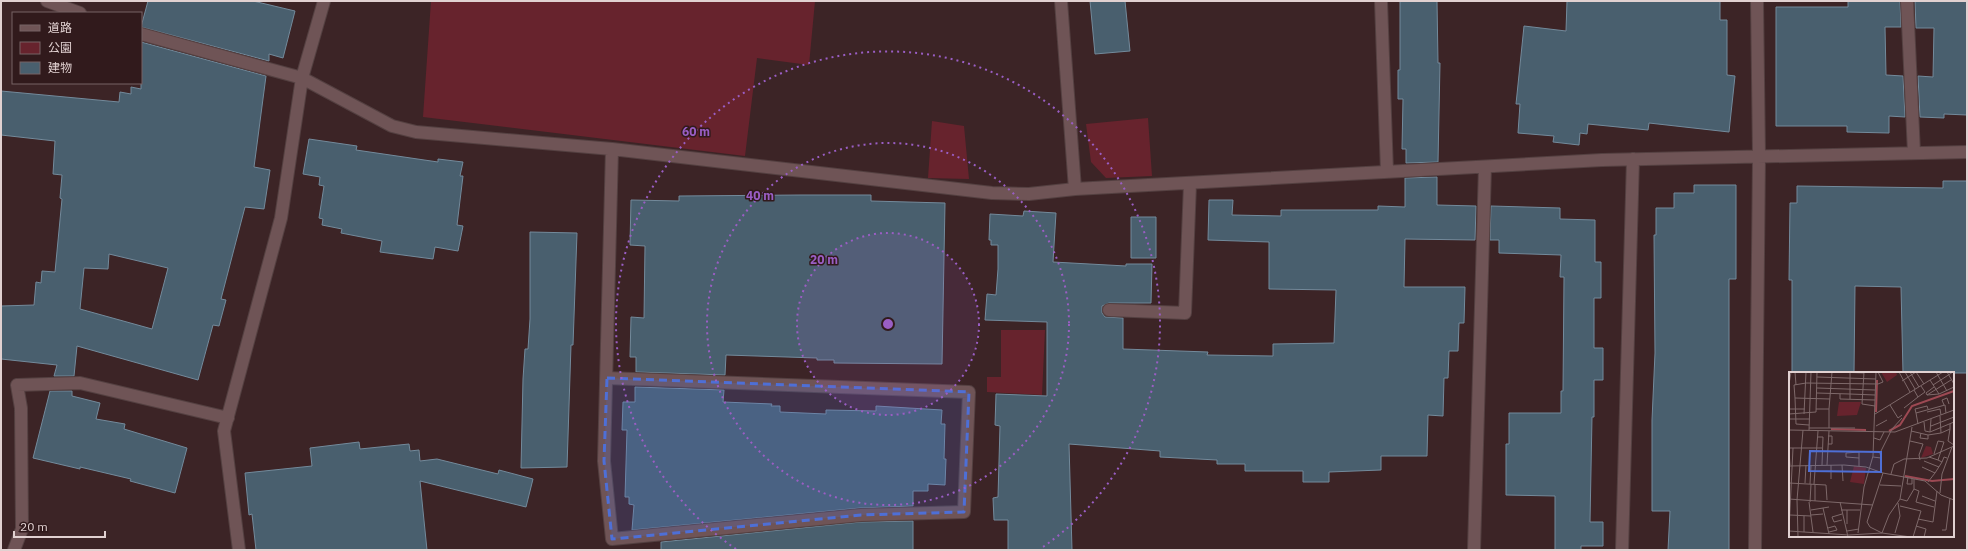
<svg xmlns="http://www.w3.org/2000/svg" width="1968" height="551" viewBox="0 0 1968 551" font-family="'IBM Plex Sans','Noto Sans JP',sans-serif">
	<rect width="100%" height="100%" fill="#3c2426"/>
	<path fill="#67232d" d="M431,1h384l-6,64 -52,-7 -12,98 -322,-39z
		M1148,118l4,58 -46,2 -15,-16 -5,-38z
		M932,121l32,5 5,53 -41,-1z
		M1001,330h44l-3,65 -55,-3v-15h14z"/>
	<path fill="#495f6e" stroke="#738a9b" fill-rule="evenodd" d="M148,1h105l42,10 -12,47 -14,-4v7l-128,-34z
		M1090,1h35l5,50 -35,3z
		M1400,1h37l1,62h2l-2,99 -32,1v-14h-4l1,-50h-5v-29h2z
		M1567,1h153v19h7v55l8,1 -6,56 -80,-9 -1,7 -60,-6 -1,10 -7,-1 -1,12 -26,-3 1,-6 -36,-3 2,-29h-4l8,-78 42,5z
		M1848,1h52l1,26h-16l1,48 17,1 2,41 -16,-1v17l-42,-1v-6h-71v-119h72z
		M1915,1h52v114l-23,-1v4l-24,-1 -2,-41 15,1 1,-49h-18z
		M141,42l125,34 -12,91 16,3 -6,39 -19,-2 -24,92 5,1 -7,26 -6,-1 -15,55 -121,-34 -3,30h-20l3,-11 -56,-6v-53l33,-1 2,-23 5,1 1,-12 13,1 7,-73 -2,-1 2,-23 -9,-1 2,-33 -54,-6v-44l118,11 1,-10 11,2v-7l10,2zM109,254l59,14 -16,61 -72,-20 4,-41 24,1z
		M309,139l48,7 -1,4 82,12v-3l25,3 -3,14h3l-6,49 6,1 -5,25 -23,-4 -2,12 -53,-7 2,-11 -41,-8 1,-4 -20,-4 1,-6 -4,-1 5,-32 -5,-1 1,-8 -17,-3z
		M1437,177v28l39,1 -1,34 -70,-1 -1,48h61l-1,36h-5l-1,28h-9l-1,27h-4l-1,38 -15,-1 -1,41h-46v14l-52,2v10h-26v-11h-58v-7h-28v-4l-57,-3v-6l-91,-7 3,106h-64v-30h-14l-1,-22 5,-1 2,-71 -5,-1 1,-31 51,2v-74l-62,-2 2,-26 9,1 2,-26v-24h-7v-5h-2l1,-26 33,2 1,-5 32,2 -3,49 73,4v-2h26l-1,39h-42l-7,3v7l3,4 18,1v31l85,3 -1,3 66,1v-12l61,-1 2,-53 -67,-1v-47l-61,-2 1,-40h24l-1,15 49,1v-6h97v-4l27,1v-29z
		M1943,181h24v192h-64l-2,-86 -46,-1 -1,87h-62v-93h-3l1,-77h7v-17l146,2z
		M1694,185h42v94h-7v271h-61l2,-39h-18v-91l3,-67 -1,-118h2v-27h18v-15h20z
		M800,195h71v6l74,2 -3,161 -108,-1v-3h-17v-2l-91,-3 -1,20 -89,-3v-15h-6l1,-40 13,1 1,-72 -15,-1 1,-45 48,1v-5z
		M1491,206l69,2v11l35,1v42h6v36h-7v50h9v32h-9v37h-2l-2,105h13v24h-22v4h-26v-54l-49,-1v-51h3v-31h52v-22h2l1,-114h-4l1,-22 -62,-2v-13h-9z
		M1131,217h25v41h-25z
		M530,232l47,1 -4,112h-2l-4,122 -46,1 2,-89 2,-30h3l2,-30z
		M635,387l89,3 -1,12 49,2 -1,2h9v6l46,2v-4l50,1v-5l66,4 -1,14h4l-1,35h2l-1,26 -17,-1v7h-15v15l-53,2 -228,22 2,-25 -5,-1v-7h-4l2,-67h-5l1,-28h12z
		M50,391h22v5l28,7 -4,16 29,5 -1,5 63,19 -12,45 -45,-12 1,-2 -51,-12v2l-47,-11z
		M359,442l1,7 49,-5 1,7 9,-1 1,11 17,-2 61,15 1,-4 34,9 -7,28 -106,-26 7,69h-171l-4,-36 -3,1 -4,-42 67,-7 -2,-18z
		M913,521v29h-252v-8l200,-20z"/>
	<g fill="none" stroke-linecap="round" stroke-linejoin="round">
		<defs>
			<path id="minor" d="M47,1l33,12
				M1061,1l14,188
				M1381,1l6,171
				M1907,1l7,152
				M141,34l161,44 90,48 24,6 196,17 380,44 37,1 46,-5 527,-29 365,-8
				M1109,310l76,3 5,-129
				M607,378l362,14 -5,120 -103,3 -249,24 -8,-78 8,-312
				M14,550l8,-21 -1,-121 -4,-23 63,-2 148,35
				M239,550l-15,-119 57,-213 21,-140 22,-77
				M1474,550l11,-383
				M1622,550l11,-391
				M1755,550l4,-394 -2,-155"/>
		</defs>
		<use href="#minor" stroke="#544041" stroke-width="14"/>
		<use href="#minor" stroke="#6f5456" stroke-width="12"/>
	</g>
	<path fill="#4e6fd6" fill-opacity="0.2" stroke="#4e6fd6" stroke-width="3" stroke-dasharray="8 5" stroke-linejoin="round" d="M607,378l362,14 -5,120 -103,3 -249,24 -8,-78z"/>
	<circle cx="888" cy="324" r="91" fill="#9a5ec4" fill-opacity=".12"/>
	<g fill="none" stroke="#9a5ec4" stroke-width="2" stroke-dasharray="2 4">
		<circle cx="888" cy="324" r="91"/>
		<circle cx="888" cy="324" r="181"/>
		<path d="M736 549A272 272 0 1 1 1040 549"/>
	</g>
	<g transform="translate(1789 372)">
		<rect width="165" height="165" fill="#3c2426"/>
		<path d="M92,0h15l1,3 -10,7zM50,30h22l-4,13 -20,1zM137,74l5,1 2,7 -12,4zM65,94l12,2 -2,16 -14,-2z" fill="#67232d"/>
		<path fill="none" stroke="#9d4953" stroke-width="2" d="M87,40l1,-32M42,57l35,1M100,59l11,-6 12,-19 42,-15M116,104l27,5 22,-2"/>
		<path fill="none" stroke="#7e696a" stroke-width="1" d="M6,0l1,13M50,0l25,1M75,0l-2,32 13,2M110,0l11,20M116,0l10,17M121,0l9,15M127,0l8,12M147,0l11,19M158,0l7,12M28,5l59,2M141,8l9,14 15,-7M113,9l14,-9M17,11l72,1 5,-2 -5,-10M0,12l2,-12M144,13l20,-13M145,15l-8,6 1,2 12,-1M28,16l58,2M28,21l33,1v-22M51,22v5l35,1M138,23l24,-15M129,25l7,-5 -4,-6M6,26l-1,-13 12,-2M61,27v-5l25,1M101,33l8,13 4,-3M155,33l-2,-5 5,-2 2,6M115,36l14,-11 -4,-7M0,37h16M27,37h13l3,-37M40,37v19M138,40l13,-3 1,6M127,41l-1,-4 12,-3 1,3M0,42l27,-2 1,-40M15,42l2,-42M86,42l68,-42M151,44l1,17 9,-4v-5M0,47h21M135,50l1,9 5,1 24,-10M129,52l-2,-11 29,-8 1,8M20,53l-13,-1 -1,-26 35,1M87,54l11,-6M142,54l23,-9M20,56h46M161,57l-2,12 6,4M0,58l106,2 59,-22M20,58l2,-58M122,59l17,4 13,-2M141,60l1,-13M132,61l-1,5 8,1v-4M29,65h5l-1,28M85,66l6,2 4,-8M121,69l13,3 -4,11 1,5M39,72h4v-8h-4M1,76h32M0,79l1,14M84,85l8,1 -1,-5 12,-24 10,-11M140,85l9,3 6,-18 -6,-1 -4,13M149,88l4,2 2,-5 3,1M135,89l15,6M38,93l2,-34M42,93v14M53,93l1,16M0,94l55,-1 22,2 17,6 42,8 16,14 13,5M70,94v-14l-13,1v4l13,1M133,95l13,6 -7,9M146,101l7,-11M102,102l3,-10 10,-5 23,-1 27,-12M119,105l-1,7h5v-6M0,111l37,2 1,15M16,111l1,-18M21,112l1,-19M25,112l4,-53M91,113l21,1M125,117l5,2 -3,11 18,5M151,121l2,-19 10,-27M133,124l13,5M0,127l84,6M111,127l7,2 7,-12v-10M26,129v-17M20,130l4,30M21,130l1,-18M51,130l8,35M111,134l21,5 -8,26M34,136l6,26M22,138l18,-3M52,138h19M58,138v14M53,142l-10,3 2,5 8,-2M1,143l21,1M22,143l12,-1M15,144v16M129,147l15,3 4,-31M127,154l10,3 -2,8M39,156l7,-2 2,4 -8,2M0,158l4,-82M153,158h4l4,-32M0,159l60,4 33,-2 29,4M58,159l12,-2M69,161l6,-46 9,-31 3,-84M93,161l7,-18 11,-16 12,-72M93,161l-12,-6 -3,-5 16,-49M106,161l5,-17 -2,-13M9,165l-1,-37 6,-70"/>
		<path fill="#4e6fd6" fill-opacity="0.15" stroke="#4e6fd6" stroke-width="2" d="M21,79l71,1v20l-72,-1z"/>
		<rect width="165" height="165" fill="none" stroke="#e1d1d1" stroke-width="2"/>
	</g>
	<circle cx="888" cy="324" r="6" fill="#9a5ec4" stroke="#311a1c" stroke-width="2"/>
	<g font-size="12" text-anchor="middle" font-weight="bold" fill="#9a5ec4" stroke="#311a1c" stroke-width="3" stroke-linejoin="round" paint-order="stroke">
		<text x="696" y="136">60 m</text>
		<text x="760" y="200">40 m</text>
		<text x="824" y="264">20 m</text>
	</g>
	<rect width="1968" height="551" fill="none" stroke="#e1d1d1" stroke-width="4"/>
	<rect x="12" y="12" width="130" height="72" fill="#311a1c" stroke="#776364"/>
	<rect x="20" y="25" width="20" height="6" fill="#6f5456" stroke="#776364"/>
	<text x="48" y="32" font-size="12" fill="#e1d1d1">道路</text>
	<rect x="20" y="42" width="20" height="12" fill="#67232d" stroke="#776364"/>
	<text x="48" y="52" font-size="12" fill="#e1d1d1">公園</text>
	<rect x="20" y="62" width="20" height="12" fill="#495f6e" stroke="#776364"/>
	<text x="48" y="72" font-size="12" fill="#e1d1d1">建物</text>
	<path d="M14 531v6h91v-6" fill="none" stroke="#e1d1d1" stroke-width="2"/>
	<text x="20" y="531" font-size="12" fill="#e1d1d1" stroke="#311a1c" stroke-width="3" paint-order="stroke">20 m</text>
</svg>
